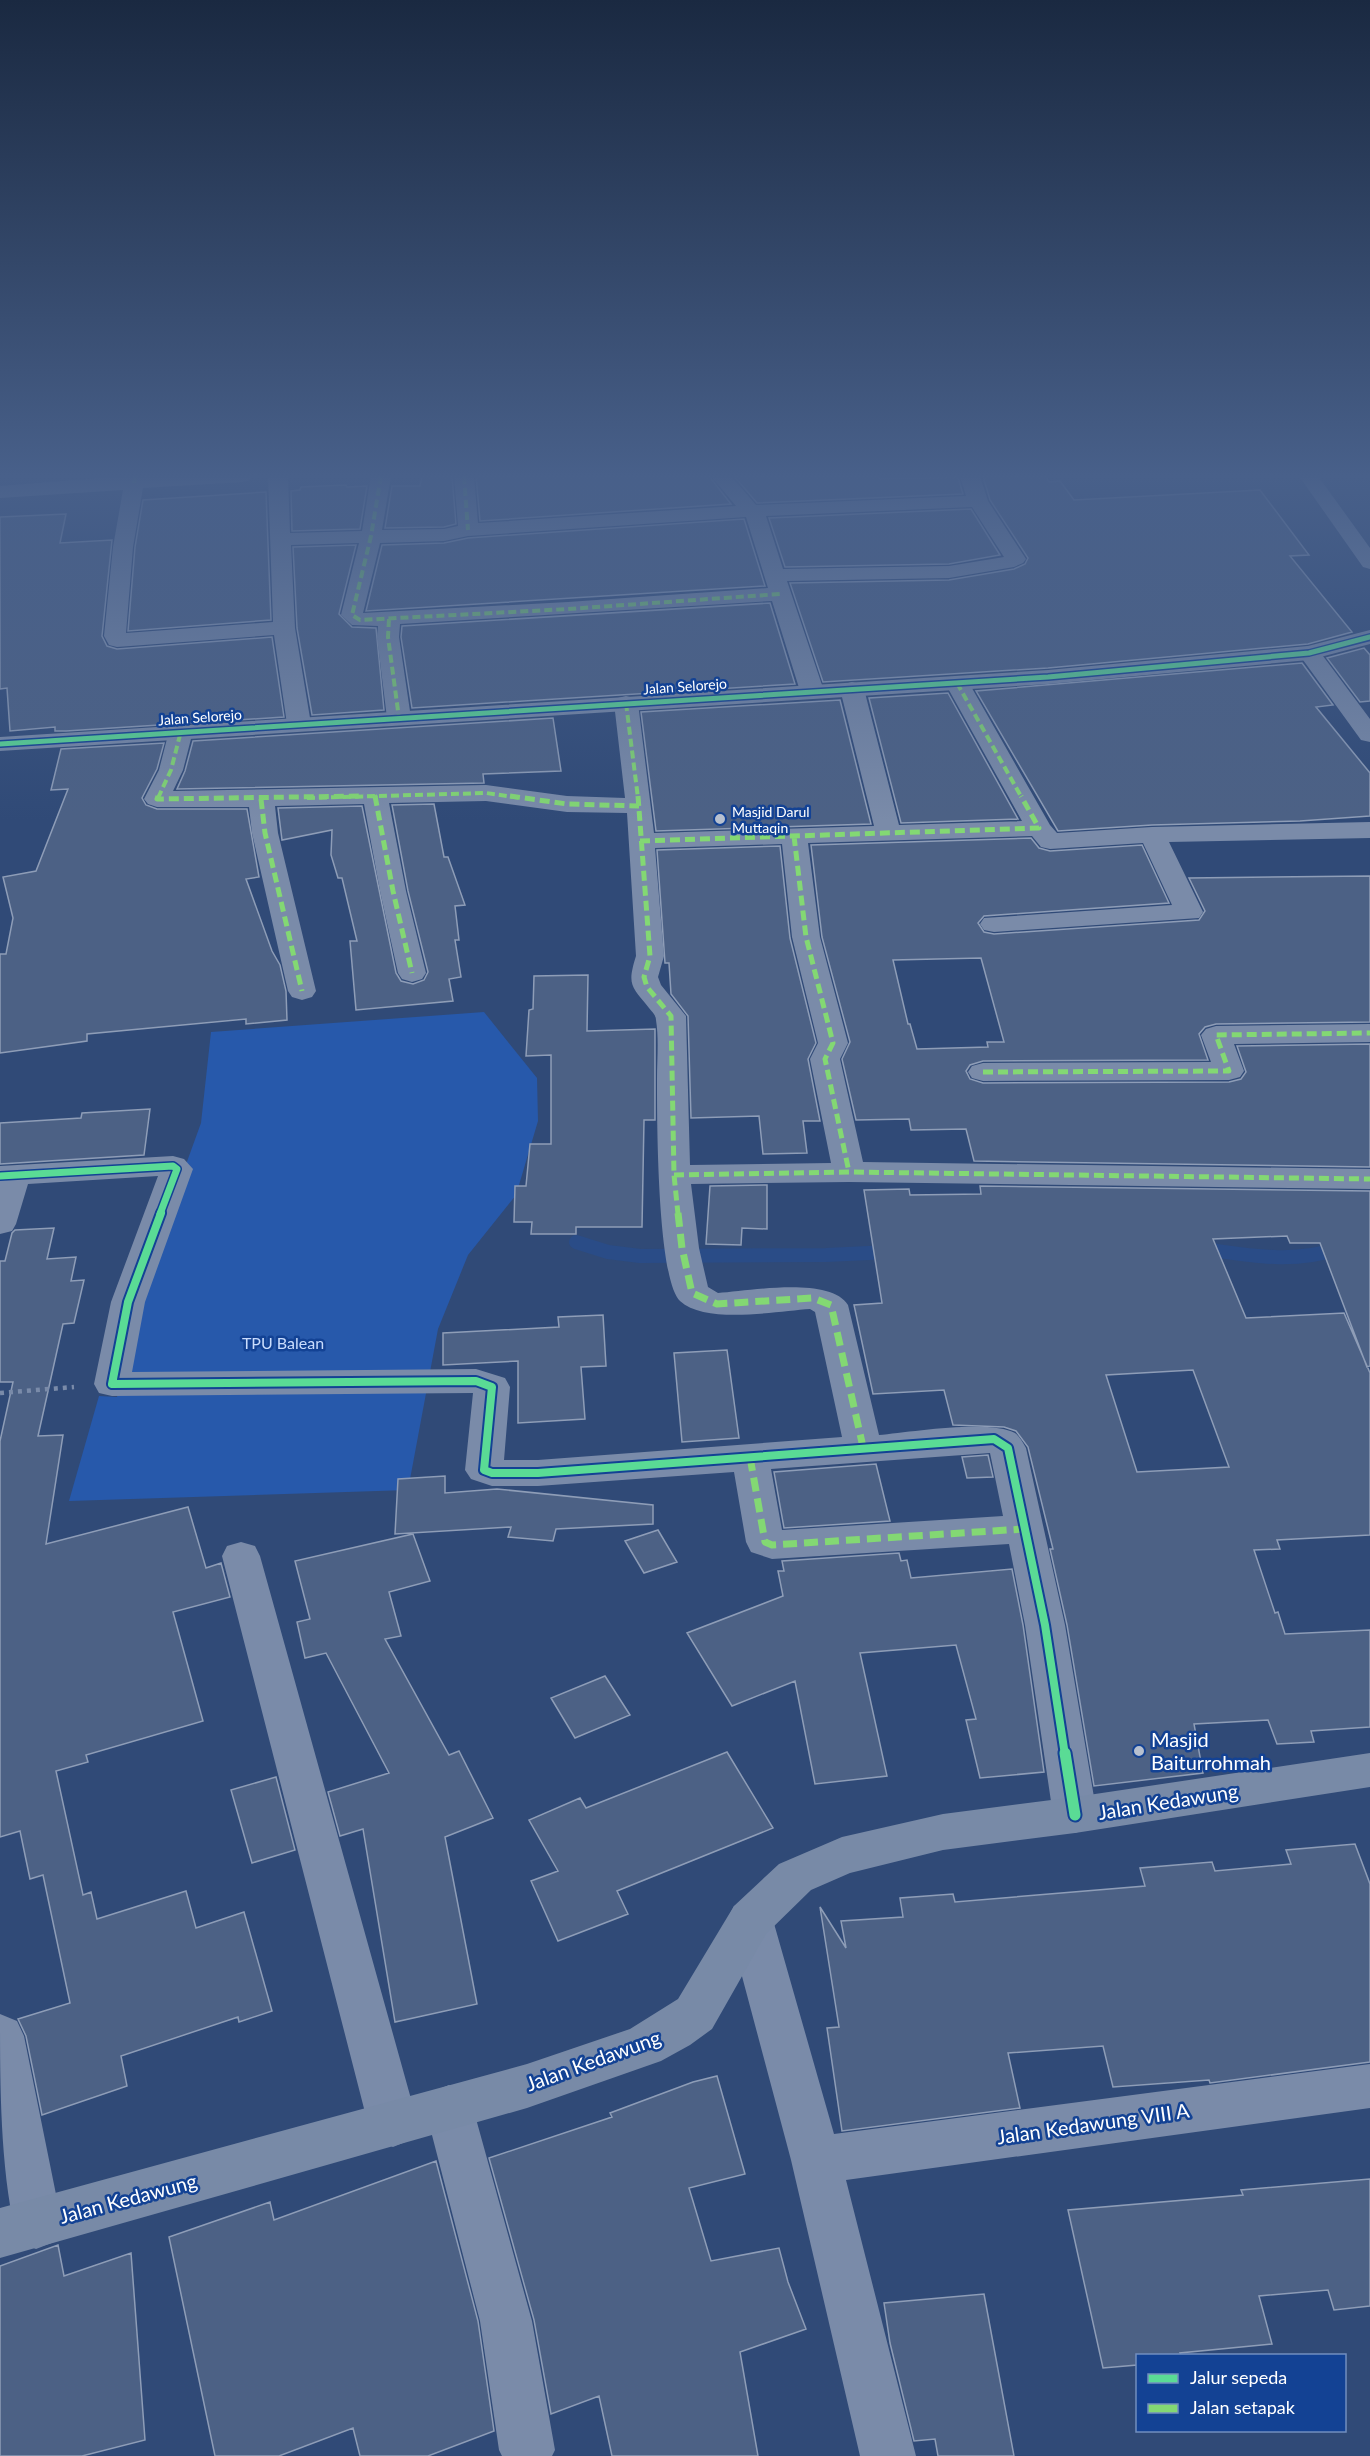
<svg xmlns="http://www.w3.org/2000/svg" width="1370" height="2456" viewBox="0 0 1370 2456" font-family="Lato,sans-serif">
	<rect width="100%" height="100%" fill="#304a77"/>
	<path fill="#2759ab" d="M484,1012l53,66 1,43 -22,74 -48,60 -30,74 -30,161 -339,11 30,-105 18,1 26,-114 58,-160 10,-91z"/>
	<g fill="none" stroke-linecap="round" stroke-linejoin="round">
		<path stroke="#2a4c87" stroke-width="14" d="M576,1242l32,10 32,4 186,-1 64,-3
			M1203,1249c46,6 89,15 134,0"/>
	</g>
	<path fill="#4c6185" stroke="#8e9db7" stroke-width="1.5" fill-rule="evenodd" d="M422,476h30l4,48 -12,3 -59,1 7,-42h28z
		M476,476h233l22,28 -251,17z
		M734,476h144l1,3 79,-2 5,17 -206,9z
		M983,476h63l3,6 11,-1 14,19 186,-10 49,65 -19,1 62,76 -44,12 -260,24 -225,14 -33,-99 159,-3 65,-11 11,-5 3,-6 -38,-58z
		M346,485l1,2 20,-1 -7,43 -68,2 -1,-40 9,-1 1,-3z
		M266,492l5,128 -143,11 7,-84 8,-47z
		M971,509l29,46 -51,9 -164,3 -16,-49z
		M66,514l-6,29 52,-3 -10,96 5,10 10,3 155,-12 12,80 -218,14h-11v-4l-45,4 -3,-43 -7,1v-172z
		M744,519l21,67 -399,25 16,-66 62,-2 24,-5z
		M356,545l-17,69 13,13 24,1 8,82 -72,5 -15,-87 -4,-81z
		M770,603l25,81 -383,24 -11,-71 1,-11z
		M1364,648l6,7v46l-10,1 -33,-44z
		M1302,663l31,42 -17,2 54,66v43l-70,5 -148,4 -94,6 -82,-140z
		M948,693l70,126 -117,4 -32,-125z
		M840,700l31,124 -215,7 -15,-119z
		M553,718l8,53 -78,3 1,9 -307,6 8,-18 8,-30z
		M164,743l-7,26 -15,29 4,7 11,4h90l12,68 -13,2 26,72 8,14 6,26 1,29 -41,4v-5l-159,15v7l-87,12v-99h6l7,-36 -10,-41 33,-6 32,-82 -17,1 10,-41z
		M434,804l10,53h4l17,48 -10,1 4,34h-4l6,37 -12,2 4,22 -97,9 -6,-69h7l-15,-63h-4l-7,-23 1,-25 -50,10 -4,-32 84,-2 34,167 5,8 12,3 11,-4 4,-8 -20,-81 -16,-86z
		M1031,838l8,10 11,3 92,-6 27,58 -185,13 -6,7 6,9 10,2 205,-14 6,-9 -16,-33 181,-2v146l-154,2 -11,3 -6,7 9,26 -225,1 -13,4 -4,6 4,8 13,4 246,-1 12,-3 5,-7 -9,-26 133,-2v123l-396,-6 -8,-32 -55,1 -2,-11 -53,1 -14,-61 8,-17 -28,-105 -11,-92zM981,958l23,84h-17l1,5 -71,2 -7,-25h-2l-15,-64z
		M780,846l10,92 26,105 -8,16 12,62h-17l4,32 -44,1 -4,-38 -68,2 -3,-102 -17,-22 -2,-31h-4l-8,-113z
		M588,975l-1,56 68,-2v91h-11l-2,107h-66v7h-45l1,-12h-18l1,-36h11l4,-42h21v-89l-25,1 3,-46 4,-1 1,-33z
		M150,1109l-6,46 -144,9v-41l81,-5 1,-5z
		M767,1185v44l-25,-1 -1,17 -35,-1 4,-58z
		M980,1186l390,5v175l-3,1 -47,-124h-30l-3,-7 -74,3 33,79 98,-5 26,60v162l-93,5 3,9 -26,1 21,63 3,-1 7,22 85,-4v97l-59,4 3,11 -37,2 -9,-24 -74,4 9,49 -109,13 -27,-161 -17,-76h3l-25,-102 -12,-16 -12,-4 -51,-2 -9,-35 -71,4 -19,-89 28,-2 -18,-113 45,-1 1,6 71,-1zM1193,1370l36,97 -92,5 -31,-97z
		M54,1228l-7,31 29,-2 -5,24 13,-1 -10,43 -11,1 -25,112 25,-1 -17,109 142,-37 18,61 15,-5 9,34 -57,15 30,109 -117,34 2,7 -32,9 27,124 8,-3 6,27 89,-28 10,37 48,-16 28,99 -33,11 -1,-5 -117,39 6,30 -85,29 -16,-79 -8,-17 52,-16 -27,-128 -13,4 -10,-48 -20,6v-396l13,-59h-13v-121h5l7,-28 3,-3z
		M603,1315l3,51 -25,1 4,52 -67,4v-62l-75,4v-32l116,-6 -1,-10z
		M727,1350l12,88 -57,4 -8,-89z
		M988,1455l5,22 -26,1 -5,-21z
		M876,1464l14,57 -106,7 -10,-56z
		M445,1476v17l52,-4 156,16v19l-97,5 -3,12 -45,-4 3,-10 -116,7 3,-55z
		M658,1530l19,32 -33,11 -19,-32z
		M413,1534l17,47 -41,11 12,44 -16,3 64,116 10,-4 34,67 -48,19 32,167 -82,18 -32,-193 -23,7 -12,-44 61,-19 -63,-120 -21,5 -8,-36 13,-3 -15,-58z
		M899,1553l2,8 6,-1 4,18 101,-9 11,56 21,147 -64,6 -14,-58 10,-1 -20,-74 -96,8 27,123 -72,8 -20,-103 -63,25 -45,-73 96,-37 -5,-25h6l-2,-10z
		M605,1676l25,39 -55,23 -24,-40z
		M727,1752l46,76 -156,63 11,23 -70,27 -27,-60 27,-10 -29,-51 51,-22 6,10z
		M276,1777l19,73 -43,13 -21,-73z
		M1355,1844l15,40v178l-160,21 -1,-3 -96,7 -10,-41 -95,7 12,55 -178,23 -15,-103 12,-1 -19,-120 26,41 -5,-27 62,-4 -3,-19 53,-4 2,8 190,-16 -5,-18 72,-6 3,9 76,-7 -5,-14z
		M717,2076l28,98 -56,14 22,73 68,-13 9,34 18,47 -66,23 18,104h-146l-13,-60 -48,18 -17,-94 -45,-162 123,-41 -2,-4 83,-31z
		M436,2161l42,160 16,110 -66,25h-68l-7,-28 -74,28h-64l-46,-219 101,-35 4,18z
		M1370,2179v127l-36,4 -6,-20 -69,6 13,48 -92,9 1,2h-44v10l-34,3 -35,-158 175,-15 -2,-5z
		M58,2245l6,31 67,-23 14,187 -63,16h-82v-190z
		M984,2294l30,162h-76l-3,-17 -21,2 -24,-98 -6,-40z"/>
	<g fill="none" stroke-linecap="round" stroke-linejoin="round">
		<path stroke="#7a8ba9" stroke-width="4.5" stroke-dasharray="4 5" stroke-linecap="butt" d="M0,1393l74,-6"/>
		<path fill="#7a8ba9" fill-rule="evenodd" d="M125,476h127l-2,4 -7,2 -100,6 -10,59 -7,86 147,-11 -5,-146h20l2,57 72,-2 9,-55h20l-9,54 62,-1 14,-3 -4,-50h20l4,47 258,-17 -25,-30h20l25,29 210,-9 -6,-20h20l8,25 38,58 -3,4 -9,4 -65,11 -162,3 37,110 -4,5 -8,2 -8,-2 -4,-5 -28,-90 -372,23 -1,13 12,81 -4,5 -8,2 -8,-2 -4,-5 -10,-81 1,-11 -26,-1 -11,-10 18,-72 -68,2 4,83 16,96 -4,5 -8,2 -8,-2 -4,-5 -13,-89 -157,12 -8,-2 -5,-9 9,-89 10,-57 -123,8v-12zM972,507l32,50 -55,9 -166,3 -17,-53zM746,517l22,71 -200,14 -205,11 17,-70 64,-2 24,-5z
			M1309,646l8,2 53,71v23l-9,-2 -63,-87 3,-5z
			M957,676l8,2 4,5 81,142 7,8 95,-6 218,-5v16l-201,4 34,70 -4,6 -205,14 -10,-2 -4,-6 4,-6 188,-13 -29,-62 -93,6 -9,-2 -9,-11 -224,7 12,94 28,106 -8,16 23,103 507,7v20l-521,-7 -158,2 8,64 9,39 10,6c31,-2 112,-17 130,12l31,130c30,-3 112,-16 136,-2 5,4 8,10 11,15l39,177 32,190 -7,13 -15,5 -15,-5 -7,-13 -28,-190 -16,-81 -237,15 -21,-7 -5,-10 -12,-70 -196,14h-46l-21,-7 -6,-9 8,-77 -361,3 -13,-3 -5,-9 17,-82 47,-126 -130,8 -12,40 -4,7 -12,3v-68l173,-10 11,3 9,10 -48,133 -13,70 344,-3 29,9 5,9 -6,73h34l304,-23 -27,-125 -5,-3c-33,2 -104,16 -130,-8 -23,-22 -23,-185 -23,-222 0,-19 2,-40 -1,-59 0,-5 -4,-8 -7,-12 -18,-22 -22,-23 -13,-52l-9,-143 -60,-1 -81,-11 -97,2 17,88 20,82 -4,6 -10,3 -10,-3 -4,-6 -18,-82 -16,-87 -89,2 3,27 38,158 -4,6 -10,3 -10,-3 -4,-6 -36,-158 -3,-26h-92l-9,-3 -4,-5 15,-29 10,-39 4,-5 8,-2 8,2 4,5 -10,39 -10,21 313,-6 81,11 58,2 -11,-95 4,-5 8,-2 8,2 4,5 16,130 220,-7 -34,-137 4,-5 8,-2 8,2 4,5 35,136 123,-4 -77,-138 4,-5zM782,844l10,93 26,106 -8,16 21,104 -141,2 -4,-149 -25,-31 -3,-8 6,-21 -9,-108zM990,1453l13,63 -221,14 -11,-61z
			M1370,1024v18l-136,2 10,27 -4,6 -11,3 -246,1 -11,-3 -4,-6 4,-6 11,-3 228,-1 -10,-27 5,-6 10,-3z
			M241,1542l14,4 5,10 158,568 -8,16 -17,7 -17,-7 -8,-16 -146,-568 5,-10z
			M750,1900l16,6 7,14 61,214 536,-70v44l-524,72 70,276h-56l-69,-296 -64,-240 7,-14z
			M0,2014l17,7 7,15 38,188 -8,18 -18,7 -18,-7c-18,-66 -18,-157 -18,-228z
			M449,2085l17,7 7,16 59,213 23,129 -3,6h-50l-3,-6 -19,-129 -55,-213 7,-16z"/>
		<path fill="#7a8ba9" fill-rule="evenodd" d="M1299,476h19l52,72v21l-7,-2z
			M1370,630v14l-61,16 -261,24 -1048,67v-14l1048,-67 260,-24z"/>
		<path fill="#788aa7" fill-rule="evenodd" d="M1370,1753v34l-295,46 -132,17 -93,23 -39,17 -45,44 -54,95 -22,16 -29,16 -134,47 -527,150v-50l527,-144 103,-35 48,-30 56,-93 45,-42 63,-27 101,-23 132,-17z"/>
		<path stroke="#83d873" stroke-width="4" stroke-dasharray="8 4" stroke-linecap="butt" d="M381,476l-10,60 -19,79 8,5 208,-11 212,-15
			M464,476l4,54
			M134,483l1,-7
			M389,619l-1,18 11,81
			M957,683l65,115
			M626,703l12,95
			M375,795l1,3
			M158,798l13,-28 10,-39
			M307,798l179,-5 35,5"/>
		<path stroke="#83d873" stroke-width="5" stroke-dasharray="10 5" stroke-linecap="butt" d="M158,796l-1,3 207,-3
			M375,796l18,95 19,82
			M510,796l57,8 72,2
			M638,796l12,160 -6,21 3,10 24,29 3,159 4,39
			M261,799l4,34 37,158
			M794,836l12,101 27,106 -8,16 24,113
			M640,841l399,-13 -18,-32
			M983,1072l246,-1 -13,-36 154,-2
			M674,1175l175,-3 521,7"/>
		<path stroke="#83d873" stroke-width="7" stroke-dasharray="14 7" stroke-linecap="butt" d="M678,1213l4,35 10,45 25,11 96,-6 18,7 32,142
			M750,1457l15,85 7,3 252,-16"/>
		<defs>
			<path id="cycleway-far3" d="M0,744l1048,-67 261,-24 61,-16"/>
			<path id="cycleway-far2" d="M0,1176l173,-10 4,3 -17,45"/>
			<path id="cycleway-far1" d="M161,1213l-33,89 -16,82 364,-3 16,6 -8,83 8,3h46l456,-34 14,9 37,177 20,130"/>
			<path id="cycleway" d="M1065,1753l10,62"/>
		</defs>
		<use href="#cycleway-far3" stroke="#134294" stroke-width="8"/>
		<use href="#cycleway-far2" stroke="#134294" stroke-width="10"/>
		<use href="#cycleway-far1" stroke="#134294" stroke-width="12"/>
		<use href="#cycleway" stroke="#134294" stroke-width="15"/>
		<use href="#cycleway-far3" stroke="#5adb95" stroke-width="5"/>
		<use href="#cycleway-far2" stroke="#5adb95" stroke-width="7"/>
		<use href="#cycleway-far1" stroke="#5adb95" stroke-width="8"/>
		<use href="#cycleway" stroke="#5adb95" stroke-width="11"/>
	</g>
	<linearGradient id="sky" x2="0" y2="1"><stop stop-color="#1a2941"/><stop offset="0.58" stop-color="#48608a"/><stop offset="1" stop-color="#48608a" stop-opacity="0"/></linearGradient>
	<rect width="1370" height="820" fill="url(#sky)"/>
	<g fill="#b7c0cf" stroke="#134294" stroke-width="2">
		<circle cx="720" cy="819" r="6"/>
		<circle cx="1139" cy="1751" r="6"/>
	</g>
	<g text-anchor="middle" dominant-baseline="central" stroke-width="5" stroke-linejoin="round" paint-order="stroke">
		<g font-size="14" fill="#fff" stroke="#134294">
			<text transform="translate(685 686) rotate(-4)">Jalan Selorejo</text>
			<text transform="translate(200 717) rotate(-4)">Jalan Selorejo</text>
		</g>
		<g font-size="14" fill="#fff" stroke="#134294" text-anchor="start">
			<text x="732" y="811">Masjid Darul<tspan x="732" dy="16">Muttaqin</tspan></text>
		</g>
		<g font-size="16" fill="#caddfd" stroke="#134294">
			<text x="283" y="1342">TPU Balean</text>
		</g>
		<g font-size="20" fill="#fff" stroke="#134294" text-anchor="start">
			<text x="1151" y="1739">Masjid<tspan x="1151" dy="23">Baiturrohmah</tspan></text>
		</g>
		<g font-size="20" fill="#fff" stroke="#134294">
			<text transform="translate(1168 1801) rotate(-9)">Jalan Kedawung</text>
			<text transform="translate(593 2060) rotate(-20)">Jalan Kedawung</text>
			<text transform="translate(1093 2123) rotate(-8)">Jalan Kedawung VIII A</text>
			<text transform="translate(128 2198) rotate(-15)">Jalan Kedawung</text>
		</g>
	</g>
	<rect x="1136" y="2354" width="210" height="78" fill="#134294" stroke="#718ebf" stroke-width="1.5"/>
	<rect x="1148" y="2374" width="30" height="9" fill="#5adb95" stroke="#718ebf" stroke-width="1.5"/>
	<text x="1190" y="2384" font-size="18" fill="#ffffff">Jalur sepeda</text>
	<rect x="1148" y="2404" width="30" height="9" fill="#83d873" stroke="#718ebf" stroke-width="1.5"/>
	<text x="1190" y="2414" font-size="18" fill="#ffffff">Jalan setapak</text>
</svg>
